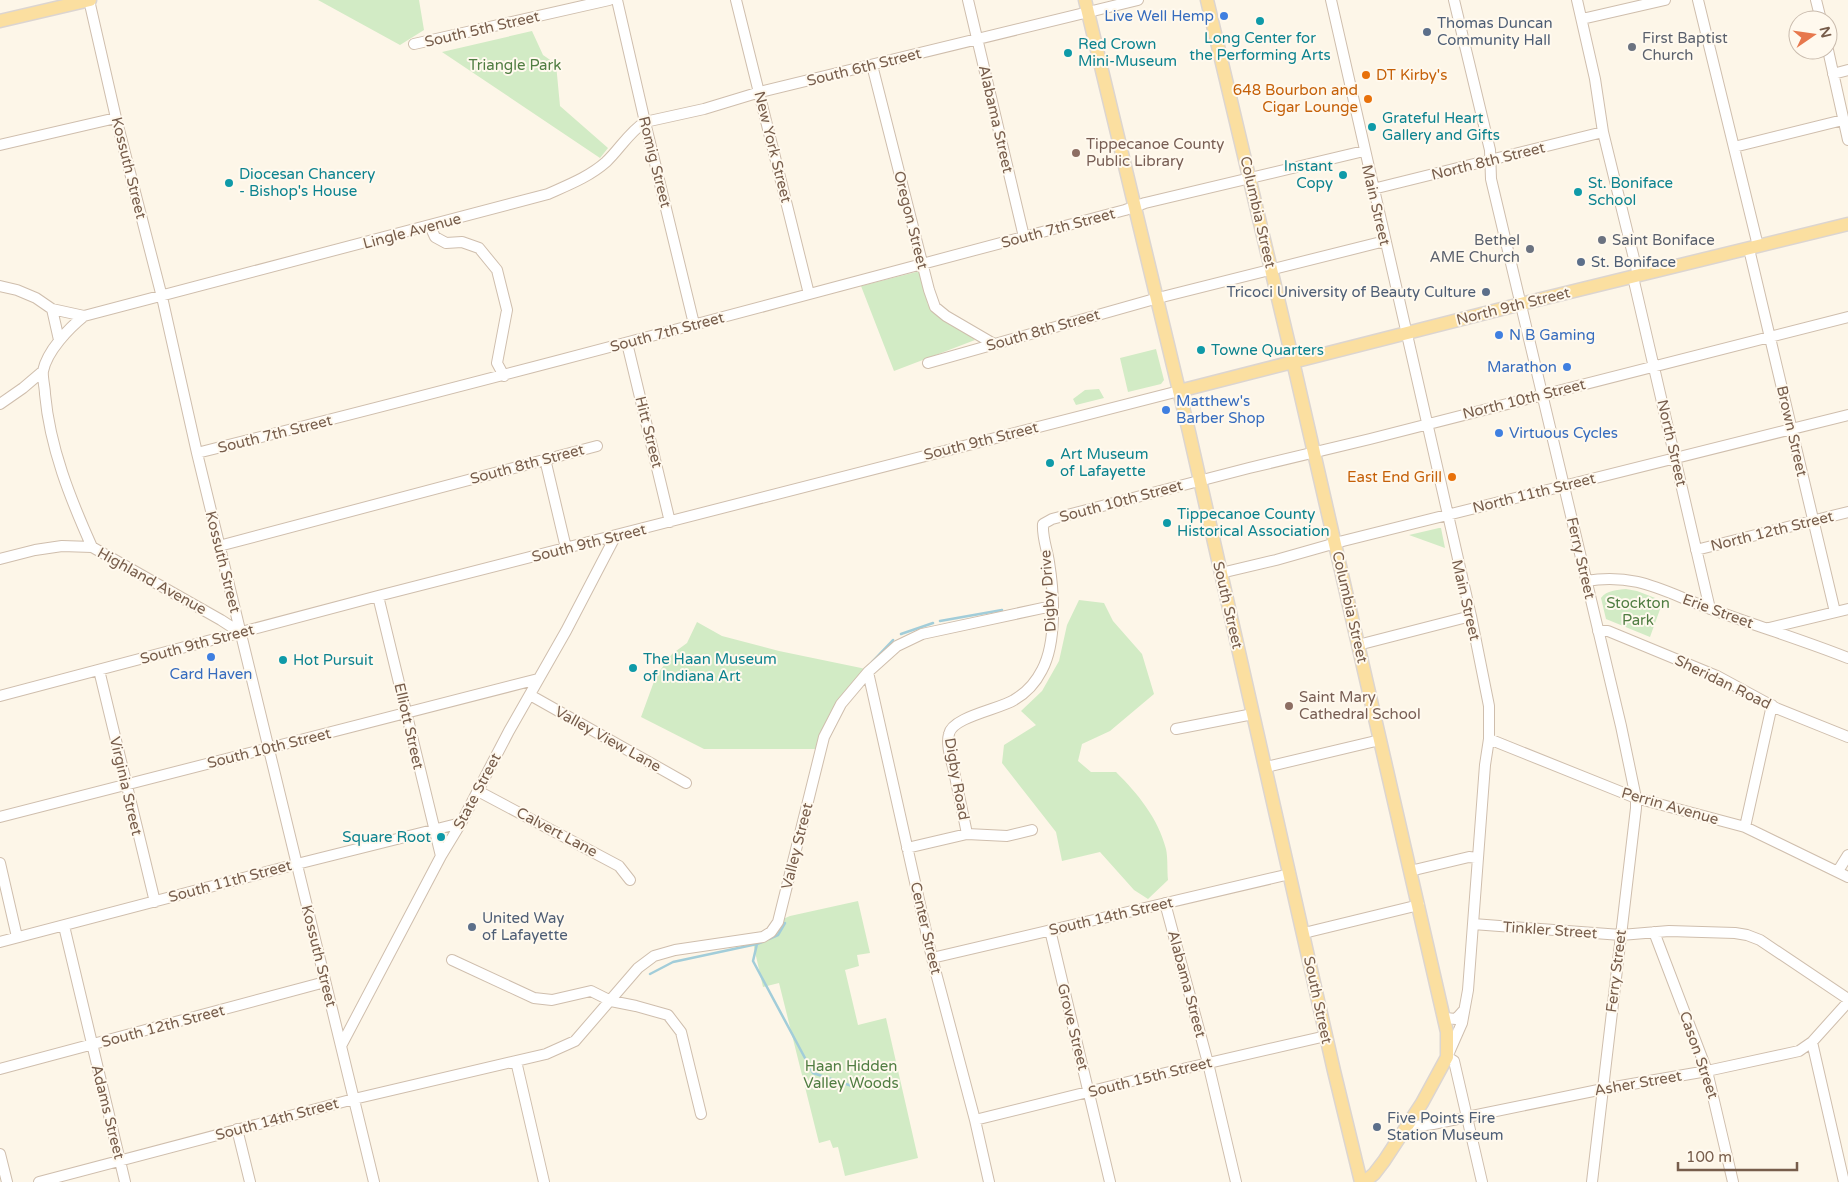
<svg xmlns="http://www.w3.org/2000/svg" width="1848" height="1182" viewBox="0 0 1848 1182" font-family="'Varela Round',sans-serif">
	<rect width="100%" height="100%" fill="#fdf6e8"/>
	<path fill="#d2ebc5" d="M318,0h101l5,30 -24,15z
		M532,31l11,24 13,9 4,42 48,42 -8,10 -158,-106z
		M920,271l8,34 14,14 23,11 10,10 -81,31 -33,-85z
		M1156,349l8,31 -3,4 -33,8 -8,-34z
		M1099,389l5,9 -28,7 -3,-6 12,-9z
		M1439,528h2l4,20 -36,-13z
		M1626,589l11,2 26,10 -13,36 -44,-18 -5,-21c6,-8 16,-8 25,-9z
		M1079,600l25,3 9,18 29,33 12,40 -44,37 -28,13 -4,17 13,11h25c22,22 42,46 50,77 2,9 1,21 2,31l-20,19 -14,-9 -34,-38 -38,9 -6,-29 -54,-69 2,-18 32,-20 -15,-14 21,-20 17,-30 8,-36z
		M697,622l25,14 57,15 87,18 -49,80h-113l-63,-32 15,-41 16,-22 15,-11z
		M858,901l12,52 -13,2 2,11 -14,4 13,55 28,-7 32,140 -73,18 -7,-29 -5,1 -3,-8 -11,3 -40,-160 -16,4 -10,-44 30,-24 7,-3z"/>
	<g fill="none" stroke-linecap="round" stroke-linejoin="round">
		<path stroke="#a2cdd9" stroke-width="2.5" d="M940,621l62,-11
			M901,634l32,-11
			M872,662l21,-22
			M769,939l9,-4 7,-12
			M762,942l-5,2 -4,17 60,112 42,14
			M650,974l23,-12 84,-18"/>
		<defs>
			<path id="minor" d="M89,0l27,118 46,179 35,156 177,729
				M617,0l28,122 49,202
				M736,0l73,294
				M968,0l56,237
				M1331,0l140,616 18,90v33l-4,26 -17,225 -6,33 -15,34 7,4 28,121
				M1454,0l36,150 1,29 130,547 15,72v10l-44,374
				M1577,0l18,79 8,53 35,143
				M1698,0l60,246
				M1816,0l5,20
				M1582,19l83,-19
				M414,44l195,-44
				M1828,50l20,90
				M872,65l57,225 6,17 11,9 48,28
				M1833,74l15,-4
				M0,145l116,-27
				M1734,147l109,-27
				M1373,189l230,-57
				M430,226l5,11 11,6 16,-1 17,6 18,22 10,40 -10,53 7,13
				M1749,249l86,363
				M1633,277l77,332
				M0,286l17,4 19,8 16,11 32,7 464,-122c20,-9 41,-17 58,-32 13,-12 23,-30 39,-40l59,-13 56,-17 378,-92
				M52,309l7,31
				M84,316c-15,12 -37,35 -41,55 -1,6 2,16 2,23 5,54 25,104 47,153
				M627,343l43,179
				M928,363l230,-65 227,-57
				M0,404l23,-16 20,-17
				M197,453c310,-77 619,-161 928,-243l20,-7 219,-52
				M545,459l21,89
				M219,546l378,-100
				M1696,550l152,-38
				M0,559l35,-9 27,-4 30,1 129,73 20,13
				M1221,573l55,-13 67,-19 505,-126
				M1586,581c51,-9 80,12 125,28 45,17 92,31 137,49
				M378,596l63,260
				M1769,628l79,-19
				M1598,631h10l109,45 59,32 72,29
				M1358,645l113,-29
				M99,670l56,232
				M868,672l64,286 43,162 14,62
				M530,695l156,88
				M0,696l378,-100 801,-205
				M1176,729l77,-15
				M1489,739l147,59 109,29 103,50
				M1266,767l114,-27
				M478,791l141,75 11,14
				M0,817l538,-138
				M1745,827l27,-122
				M967,834c-4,-21 -9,-42 -13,-63 -3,-12 -8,-26 -5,-37 3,-17 51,-25 65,-34 12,-7 22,-18 28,-30 15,-28 12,-77 7,-108 -2,-13 -7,-25 -6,-38l9,-5 197,-51 121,-29 478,-122
				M907,848l60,-14 40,2 25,-6
				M0,863l17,74
				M1410,871l59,-14 9,1
				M1838,871l10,-16
				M1165,903l43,160 28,119
				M1473,924l148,11 48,-4 66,2 12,2 13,5 88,59
				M64,926l61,256
				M1050,930l60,252
				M1654,932l53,139 26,111
				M1304,933l115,-28
				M0,942l297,-78 164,-41
				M932,958l358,-84
				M452,960l82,38 18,2 39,-9 20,10 25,5 32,9 13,17 20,82
				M1445,1018l11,1 8,-9
				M1812,1042l32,140
				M341,1046l100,-190 20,-33 48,-92 57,-100 49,-94
				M516,1061l28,121
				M0,1069l325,-87
				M975,1120l173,-43 178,-41
				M1409,1122l9,4 15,-2 170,-35 104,-18 92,-20 13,-9 36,-40
				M237,1129l13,53
				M0,1154l7,28
				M39,1182l315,-83 192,-45 29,-13 63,-73 16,-12 21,-6 88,-13 8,-5 7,-10 46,-185 17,-33 27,-32 29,-26 25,-12 130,-28"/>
			<path id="major" d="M1085,0l104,432 145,639 27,111
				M1207,0l88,370 152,662v25l-25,46 -38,58 -10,13 -10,8
				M0,21l90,-21
				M1179,391l350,-89 319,-78"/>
		</defs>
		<use href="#minor" stroke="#cfbead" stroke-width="12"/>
		<use href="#major" stroke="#dcd5d0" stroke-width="15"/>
		<use href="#minor" stroke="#fff" stroke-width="10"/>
		<use href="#major" stroke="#fbdfa0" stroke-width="12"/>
	</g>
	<g fill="#3f7fe0" stroke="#fff9ee" stroke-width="2">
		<circle cx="1224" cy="16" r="5"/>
		<circle cx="1499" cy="335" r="5"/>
		<circle cx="1567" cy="367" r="5"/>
		<circle cx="1166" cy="410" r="5"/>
		<circle cx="1499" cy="433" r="5"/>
		<circle cx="211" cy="657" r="5"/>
	</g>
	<g fill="#0f9aa8" stroke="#fff9ee" stroke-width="2">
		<circle cx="1260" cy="21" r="5"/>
		<circle cx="1068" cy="53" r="5"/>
		<circle cx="1372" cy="127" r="5"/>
		<circle cx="1343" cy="175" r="5"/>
		<circle cx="229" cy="183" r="5"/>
		<circle cx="1578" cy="192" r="5"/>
		<circle cx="1201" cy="350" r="5"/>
		<circle cx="1050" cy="463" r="5"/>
		<circle cx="1167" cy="523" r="5"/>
		<circle cx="283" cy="660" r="5"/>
		<circle cx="633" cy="668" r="5"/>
		<circle cx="441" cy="837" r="5"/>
	</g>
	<g fill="#5c6f8a" stroke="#fff9ee" stroke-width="2">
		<circle cx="1427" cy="32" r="5"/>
		<circle cx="1581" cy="262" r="5"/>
		<circle cx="1486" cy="292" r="5"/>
		<circle cx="472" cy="927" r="5"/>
		<circle cx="1377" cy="1127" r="5"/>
	</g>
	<g fill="#6b7280" stroke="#fff9ee" stroke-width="2">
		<circle cx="1632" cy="47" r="5"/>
		<circle cx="1602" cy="240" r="5"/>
		<circle cx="1530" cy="249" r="5"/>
	</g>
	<g fill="#e8710a" stroke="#fff9ee" stroke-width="2">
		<circle cx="1366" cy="75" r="5"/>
		<circle cx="1368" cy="99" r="5"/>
		<circle cx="1452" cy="477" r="5"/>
	</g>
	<g fill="#8d6e63" stroke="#fff9ee" stroke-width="2">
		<circle cx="1076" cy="153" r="5"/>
		<circle cx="1289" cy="706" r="5"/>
	</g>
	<g text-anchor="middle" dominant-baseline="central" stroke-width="4" stroke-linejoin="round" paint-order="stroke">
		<g font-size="15" fill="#366cbe" stroke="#fff9ee" text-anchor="start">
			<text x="1214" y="16" text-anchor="end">Live Well Hemp</text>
			<text x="1509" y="335">N B Gaming</text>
			<text x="1557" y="367" text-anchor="end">Marathon</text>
			<text x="1176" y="401">Matthew's<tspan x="1176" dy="17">Barber Shop</tspan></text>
			<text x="1509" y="433">Virtuous Cycles</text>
			<text x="211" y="674" text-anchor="middle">Card Haven</text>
		</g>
		<g font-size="15" fill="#4e5e75" stroke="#fff9ee" text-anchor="start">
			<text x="1437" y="23">Thomas Duncan<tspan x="1437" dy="17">Community Hall</tspan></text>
			<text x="1591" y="262">St. Boniface</text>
			<text x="1476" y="292" text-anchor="end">Tricoci University of Beauty Culture</text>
			<text x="482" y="918">United Way<tspan x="482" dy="17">of Lafayette</tspan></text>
			<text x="1387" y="1118">Five Points Fire<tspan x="1387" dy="17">Station Museum</tspan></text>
		</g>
		<g font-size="15" fill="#775d4b" stroke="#fff9ee">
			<text transform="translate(482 29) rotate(-13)">South 5th Street</text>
			<text transform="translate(864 67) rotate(-14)">South 6th Street</text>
			<text transform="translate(996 119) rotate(77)">Alabama Street</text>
			<text transform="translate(773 147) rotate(76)">New York Street</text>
			<text transform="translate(1488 161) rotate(-14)">North 8th Street</text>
			<text transform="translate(655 162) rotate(76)">Romig Street</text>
			<text transform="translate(129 168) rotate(76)">Kossuth Street</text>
			<text transform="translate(1376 205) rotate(77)">Main Street</text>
			<text transform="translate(1258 212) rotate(77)">Columbia Street</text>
			<text transform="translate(911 220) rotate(76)">Oregon Street</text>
			<text transform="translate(1058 228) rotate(-15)">South 7th Street</text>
			<text transform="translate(412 231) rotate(-15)">Lingle Avenue</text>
			<text transform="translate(1513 306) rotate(-14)">North 9th Street</text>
			<text transform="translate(1043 330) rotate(-16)">South 8th Street</text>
			<text transform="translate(667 332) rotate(-15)">South 7th Street</text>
			<text transform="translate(1524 399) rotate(-14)">North 10th Street</text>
			<text transform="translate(1792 431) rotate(77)">Brown Street</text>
			<text transform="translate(649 432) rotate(76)">Hitt Street</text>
			<text transform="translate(275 434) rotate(-14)">South 7th Street</text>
			<text transform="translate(981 441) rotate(-14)">South 9th Street</text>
			<text transform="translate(1672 443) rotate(77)">North Street</text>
			<text transform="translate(527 464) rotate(-15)">South 8th Street</text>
			<text transform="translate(1534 493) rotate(-14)">North 11th Street</text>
			<text transform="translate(1121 501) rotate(-15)">South 10th Street</text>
			<text transform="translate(1772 531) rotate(-14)">North 12th Street</text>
			<text transform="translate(589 543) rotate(-14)">South 9th Street</text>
			<text transform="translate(1581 558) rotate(77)">Ferry Street</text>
			<text transform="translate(223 562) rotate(76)">Kossuth Street</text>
			<text transform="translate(152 581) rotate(29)">Highland Avenue</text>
			<text transform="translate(1048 591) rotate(-94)">Digby Drive</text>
			<text transform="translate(1466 600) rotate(77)">Main Street</text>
			<text transform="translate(1228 605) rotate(77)">South Street</text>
			<text transform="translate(1350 607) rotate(77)">Columbia Street</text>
			<text transform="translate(1718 611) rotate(20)">Erie Street</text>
			<text transform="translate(197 644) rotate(-15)">South 9th Street</text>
			<text transform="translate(1723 682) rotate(26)">Sheridan Road</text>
			<text transform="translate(409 726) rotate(77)">Elliott Street</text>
			<text transform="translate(608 739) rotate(29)">Valley View Lane</text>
			<text transform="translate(269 748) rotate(-14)">South 10th Street</text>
			<text transform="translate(957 779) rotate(80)">Digby Road</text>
			<text transform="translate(126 786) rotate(77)">Virginia Street</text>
			<text transform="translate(477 791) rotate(-62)">State Street</text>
			<text transform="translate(1670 806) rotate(16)">Perrin Avenue</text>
			<text transform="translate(557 832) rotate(28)">Calvert Lane</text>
			<text transform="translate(797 846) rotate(-76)">Valley Street</text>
			<text transform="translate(230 881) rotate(-15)">South 11th Street</text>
			<text transform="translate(1111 916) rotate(-13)">South 14th Street</text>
			<text transform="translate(926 928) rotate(77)">Center Street</text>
			<text transform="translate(1550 930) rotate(4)">Tinkler Street</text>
			<text transform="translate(319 956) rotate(76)">Kossuth Street</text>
			<text transform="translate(1616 971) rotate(-83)">Ferry Street</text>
			<text transform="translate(1187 984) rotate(75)">Alabama Street</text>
			<text transform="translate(1318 1000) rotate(78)">South Street</text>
			<text transform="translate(163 1026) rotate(-15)">South 12th Street</text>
			<text transform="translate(1073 1027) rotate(76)">Grove Street</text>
			<text transform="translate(1699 1055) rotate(71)">Cason Street</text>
			<text transform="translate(1150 1077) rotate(-14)">South 15th Street</text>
			<text transform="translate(1638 1083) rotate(-10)">Asher Street</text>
			<text transform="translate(108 1112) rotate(76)">Adams Street</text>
			<text transform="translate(277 1119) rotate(-15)">South 14th Street</text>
		</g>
		<g font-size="15" fill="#0d838f" stroke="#fff9ee" text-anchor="start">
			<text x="1260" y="38" text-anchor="middle">Long Center for<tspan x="1260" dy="17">the Performing Arts</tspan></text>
			<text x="1078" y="44">Red Crown<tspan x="1078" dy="17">Mini-Museum</tspan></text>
			<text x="1382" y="118">Grateful Heart<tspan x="1382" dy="17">Gallery and Gifts</tspan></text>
			<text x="1333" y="166" text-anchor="end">Instant<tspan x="1333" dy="17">Copy</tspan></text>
			<text x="239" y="174">Diocesan Chancery<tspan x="239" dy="17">- Bishop's House</tspan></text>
			<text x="1588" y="183">St. Boniface<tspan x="1588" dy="17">School</tspan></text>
			<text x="1211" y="350">Towne Quarters</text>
			<text x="1060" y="454">Art Museum<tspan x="1060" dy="17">of Lafayette</tspan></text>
			<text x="1177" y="514">Tippecanoe County<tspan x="1177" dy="17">Historical Association</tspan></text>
			<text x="643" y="659">The Haan Museum<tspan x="643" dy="17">of Indiana Art</tspan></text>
			<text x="293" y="660">Hot Pursuit</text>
			<text x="431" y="837" text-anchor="end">Square Root</text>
		</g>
		<g font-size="15" fill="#5b616d" stroke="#fff9ee" text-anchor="start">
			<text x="1642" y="38">First Baptist<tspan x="1642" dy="17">Church</tspan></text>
			<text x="1520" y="240" text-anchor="end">Bethel<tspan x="1520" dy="17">AME Church</tspan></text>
			<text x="1612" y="240">Saint Boniface</text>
		</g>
		<g font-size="15" fill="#507d42" stroke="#fff9ee">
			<text x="515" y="65">Triangle Park</text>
			<text x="1638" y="603">Stockton<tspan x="1638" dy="17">Park</tspan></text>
			<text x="851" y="1066">Haan Hidden<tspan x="851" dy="17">Valley Woods</tspan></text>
		</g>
		<g font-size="15" fill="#c56008" stroke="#fff9ee" text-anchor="end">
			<text x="1376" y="75" text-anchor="start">DT Kirby's</text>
			<text x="1358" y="90">648 Bourbon and<tspan x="1358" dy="17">Cigar Lounge</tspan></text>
			<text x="1442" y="477">East End Grill</text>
		</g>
		<g font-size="15" fill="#785e54" stroke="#fff9ee" text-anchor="start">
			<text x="1086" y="144">Tippecanoe County<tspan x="1086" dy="17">Public Library</tspan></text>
			<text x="1299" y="697">Saint Mary<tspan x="1299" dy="17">Cathedral School</tspan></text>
		</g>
	</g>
	<g transform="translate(1813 35) rotate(77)"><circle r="24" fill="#fff9ee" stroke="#c9bbad"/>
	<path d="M0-4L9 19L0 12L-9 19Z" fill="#e7784d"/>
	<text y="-8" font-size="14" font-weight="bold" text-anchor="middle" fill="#775d4b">N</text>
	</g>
	<path d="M1678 1162v8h119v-8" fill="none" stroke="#775d4b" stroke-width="2.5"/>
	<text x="1686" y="1162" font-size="15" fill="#775d4b" stroke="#fff9ee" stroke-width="4" paint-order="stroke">100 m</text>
</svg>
